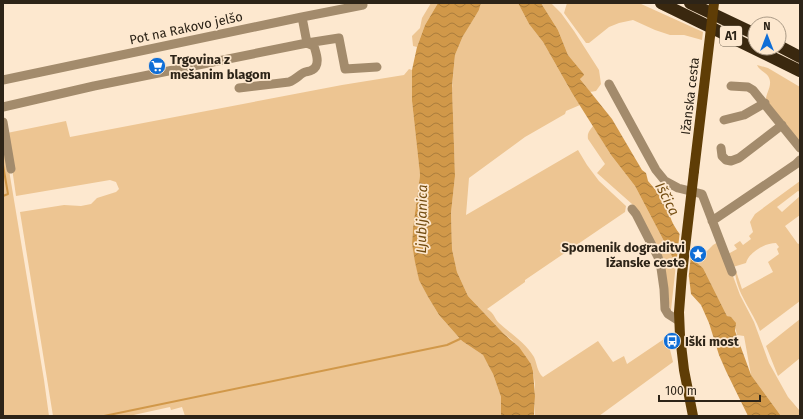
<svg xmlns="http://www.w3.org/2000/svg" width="803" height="419" viewBox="0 0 803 419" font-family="'Fira Sans',sans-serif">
	<defs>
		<pattern id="water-waves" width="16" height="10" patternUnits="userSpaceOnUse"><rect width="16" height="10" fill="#d19849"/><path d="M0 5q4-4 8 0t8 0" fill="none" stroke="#aa7c3c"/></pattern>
	</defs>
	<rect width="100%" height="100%" fill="#fde8cf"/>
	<path fill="#edc592" d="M431,3h7l-13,22 -8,22 -4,-1 -1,-10 8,-8 2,-10z
		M481,3h37l11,21 14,18 29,51 8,12 -14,6 -1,3 -40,23 -56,41 -3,37 112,-65 9,15 12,16 27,25 -1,6 -100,68v2l-38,27c8,5 7,9 12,14 12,11 26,19 35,34 3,6 3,15 9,20l55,-36 15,21 11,-6 3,8 40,-27 6,25 -74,54h-64v-31l-2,-14 -2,-7 -19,-24 -9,-7 -35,-37 -11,-24 -5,-23 -1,-36 4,-37 -3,-88 3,-33 11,-26 13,-19z
		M541,3h10l10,10 13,18 25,39 2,14 -5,7 -6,1 -10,-13 3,-6 -15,-18 -10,-25z
		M567,3h72l64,29 -1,8 -18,-5h-14l-15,-5 -22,-10 -14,3 -10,4 -20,16h-3l-22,-30z
		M757,65l11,3 32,19v57l-34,-43c-1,-8 8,-16 2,-25 -3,-4 -9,-6 -11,-11z
		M409,69l3,1v31l8,74 -7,53 -1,16 7,35 9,18 11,18 23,26 21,14 5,8 5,11 8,23v19h-316l-3,-9 -11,3 -1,-3 -41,9h-76l-33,-204 44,-7 17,1 10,-2 6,-6 19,-6 3,-3 -3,-7 -6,-2 -94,16 -9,-63 59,-12 4,16 272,-52 62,-10z
		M593,126l18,29 24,31 41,78 -5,46h-1l-6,-43 4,-2 -2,-6 -4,1 -24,-49 -6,-7 -35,-31 8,-9 -17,-25c-1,-6 2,-9 5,-13z
		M3,134l41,246 5,36h-46z
		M800,181v11l-2,-1 -21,16 5,5 18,-16v19l-15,11 13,18 2,-1v58l-40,30c-7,-20 -24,-38 -25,-60h1l6,18 31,-17 -5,-10 11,-8 -2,-5 2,-2 -3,-4c-11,0 -27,9 -30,20l-13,4 -5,-13 9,-5 -3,-4 6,-4 3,4 8,-6 -2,-3 4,-4 -3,-10 5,-8z
		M718,242l12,26 10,27 14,27 15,41 19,34 12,14v5h-19l-30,-41 -7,-39 -7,-1 -3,-14 -7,-5 -24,-48 -7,-6v-5l2,3 15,-15z
		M800,319v39l-22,18 -12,-30z"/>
	<path fill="url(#water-waves)" d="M438,3h43l-2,7 -16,26 -8,19 -3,31 3,90 -4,37 1,36 5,23 11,24 35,37 16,14 12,17 2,7 2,25 -1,20h-33v-19l-8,-23 -10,-19 -21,-14 -23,-26 -11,-18 -9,-17 -4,-18 -3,-18 1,-16 7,-53 -8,-74v-31l5,-23 8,-22z
		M518,3h23l17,27 10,25 15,18 1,2 -4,4 32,40 30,51 4,3 2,8 11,13 6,12 3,1c1,9 5,18 11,26 7,8 18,17 17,29l7,6 24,48 4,1 5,6 -1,8 16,44 30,41h-33l-22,-45 -7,-16 -10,-32 -8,-18 -10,-11 -2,-17 -13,-13 -41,-78 -24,-31 -39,-62 -29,-51 -14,-18z"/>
	<path fill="#fde8cf" d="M680,230l9,9 3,7 -4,37 -1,-5 -11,-12z"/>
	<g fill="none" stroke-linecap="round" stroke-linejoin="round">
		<path stroke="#d19849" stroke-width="2" d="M3,165l5,29 -5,2
			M104,416l343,-71 15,-7"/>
		<path stroke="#a38b6c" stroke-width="9" d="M302,17l61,-12
			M307,43l32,-5 6,31 32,-2
			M3,80l299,-63 5,26 -213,43 -91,21
			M609,84l36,66 11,20 9,11 13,7 24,6 30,78
			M731,86l17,1 5,3 47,58
			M239,88l50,-6c6,-2 9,-6 14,-9 3,-2 6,-1 9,-3 9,-5 4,-17 2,-24l-7,-3
			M724,120l20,-5 21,-12
			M3,122l8,47
			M721,148l1,8 4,4 5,1 8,-3 43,-33
			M632,209l4,5 22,43 3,11 3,21 1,20 3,5 11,7
			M712,221l84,-57 4,-4"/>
		<path stroke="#5f3d06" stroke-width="10" d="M693,416l-9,-46 -4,-34 -1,-24 3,-38 12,-103"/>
		<path stroke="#3a280f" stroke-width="12" d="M661,3l139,68
			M690,3l65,31
			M779,46l21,11"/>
		<path stroke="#5f3d06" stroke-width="10" d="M694,171l20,-168"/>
	</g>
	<defs>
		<symbol id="supermarket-disc" viewBox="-11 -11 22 22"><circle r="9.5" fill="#0f6ed7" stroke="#fde8cf"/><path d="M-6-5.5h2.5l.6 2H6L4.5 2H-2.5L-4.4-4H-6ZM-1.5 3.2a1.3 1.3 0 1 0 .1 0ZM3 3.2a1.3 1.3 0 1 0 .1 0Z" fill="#fff"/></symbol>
		<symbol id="sight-disc" viewBox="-11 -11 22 22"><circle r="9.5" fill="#0f6ed7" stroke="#fde8cf"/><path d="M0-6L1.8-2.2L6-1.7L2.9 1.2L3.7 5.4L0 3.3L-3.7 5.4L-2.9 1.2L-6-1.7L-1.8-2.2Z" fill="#fff"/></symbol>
		<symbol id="bus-disc" viewBox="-11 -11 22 22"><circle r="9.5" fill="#0f6ed7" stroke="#fde8cf"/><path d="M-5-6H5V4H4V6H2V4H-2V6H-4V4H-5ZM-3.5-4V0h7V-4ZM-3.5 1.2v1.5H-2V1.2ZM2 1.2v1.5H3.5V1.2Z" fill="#fff"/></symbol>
	</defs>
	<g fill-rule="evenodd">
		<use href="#supermarket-disc" x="147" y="56" width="20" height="20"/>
		<use href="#sight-disc" x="688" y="244" width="20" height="20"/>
		<use href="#bus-disc" x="662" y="331" width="20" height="20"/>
	</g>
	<g text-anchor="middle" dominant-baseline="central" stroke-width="3.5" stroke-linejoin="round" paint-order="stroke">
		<rect fill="#fde8cf" stroke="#6b5f4f" stroke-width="1" x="720" y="26" width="22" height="20" rx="3"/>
		<g font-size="12" font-weight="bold" fill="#2d2418">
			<text x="731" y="36">A1</text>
		</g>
		<g font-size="13" fill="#2d2418" stroke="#fde8cf">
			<text transform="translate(186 28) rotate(-12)">Pot na Rakovo jelšo</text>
			<text transform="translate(690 96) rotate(-83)">Ižanska cesta</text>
		</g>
		<g font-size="13" font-weight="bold" fill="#2d2418" stroke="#fde8cf" text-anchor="start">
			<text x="170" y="59">Trgovina z<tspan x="170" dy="15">mešanim blagom</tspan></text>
			<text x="685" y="247" text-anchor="end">Spomenik dograditvi<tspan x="685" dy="15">Ižanske ceste</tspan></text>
			<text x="685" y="341">Iški most</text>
		</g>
		<g font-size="14" font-style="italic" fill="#734c10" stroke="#fde8cf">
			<text transform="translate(667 199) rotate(62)">Iščica</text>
			<text transform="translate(422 219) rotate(-89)">Ljubljanica</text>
		</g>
	</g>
	<rect width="803" height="419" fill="none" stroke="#2d2418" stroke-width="8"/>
	<g transform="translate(767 36)"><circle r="19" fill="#fde8cf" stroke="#aa9a86"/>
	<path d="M0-3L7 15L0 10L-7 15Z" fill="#0f6ed7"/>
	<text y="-6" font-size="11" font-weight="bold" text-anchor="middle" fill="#2d2418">N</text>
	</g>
	<path d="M659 395v6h101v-6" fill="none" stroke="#2d2418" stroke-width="2"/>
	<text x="665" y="395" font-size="12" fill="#2d2418" stroke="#fde8cf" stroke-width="3" paint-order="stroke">100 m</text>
</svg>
